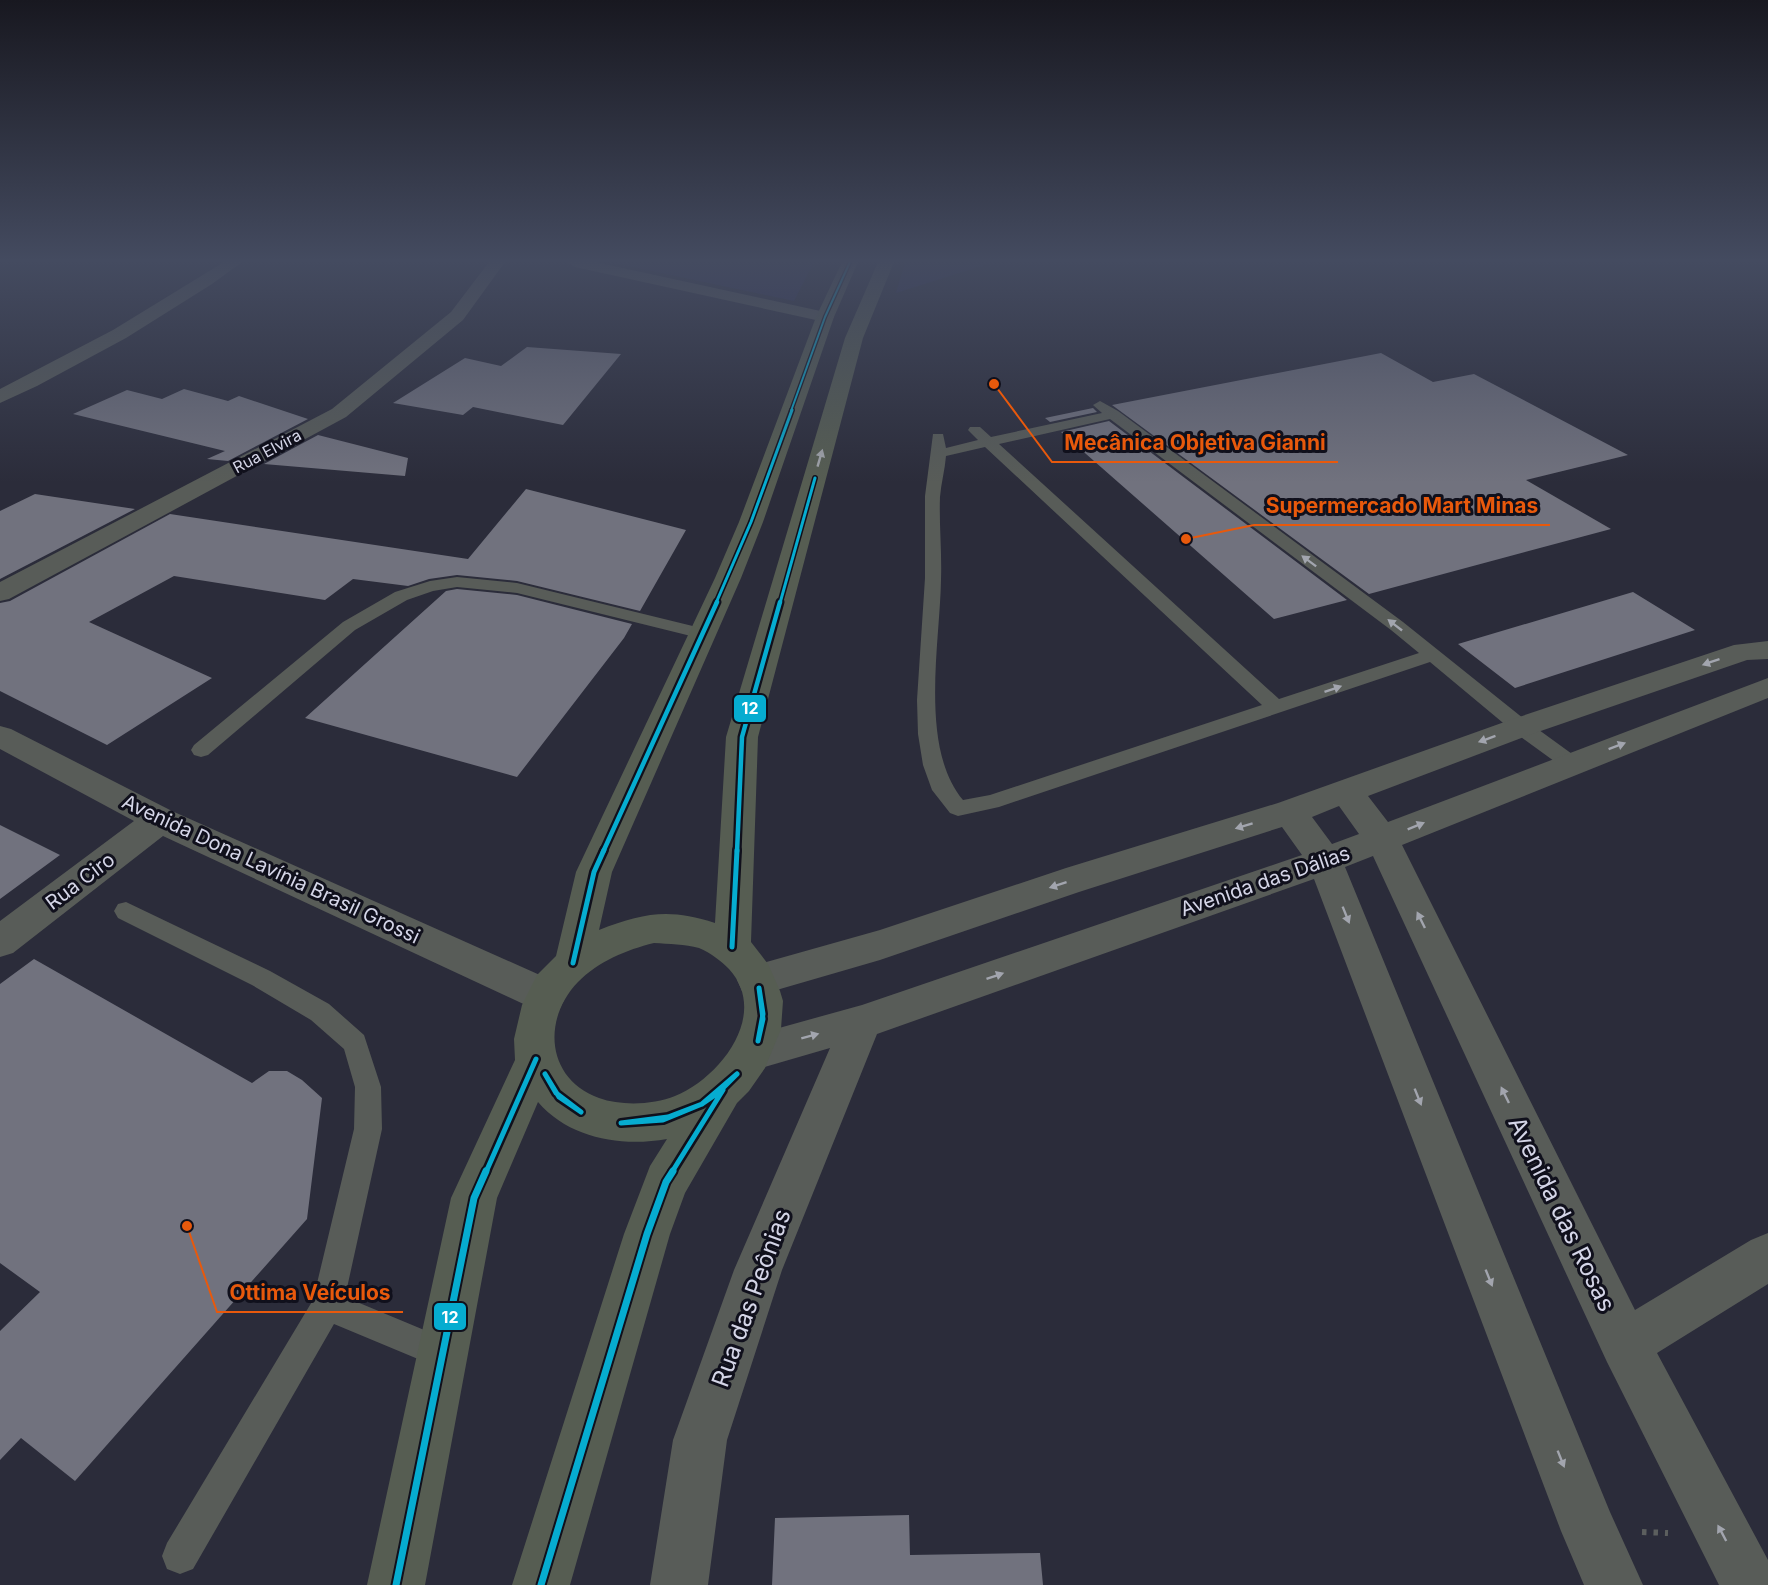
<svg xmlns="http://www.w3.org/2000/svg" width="1768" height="1585" viewBox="0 0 1768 1585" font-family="Inter,sans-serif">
	<rect width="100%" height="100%" fill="#2b2c3a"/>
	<path fill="#2e2e54" d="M609,262h205l-20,39z
		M905,262h89l-98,31z"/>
	<path fill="#71727e" d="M527,347l94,7 -58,71 -90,-18 -10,8 -70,-12 72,-45 36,8z
		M1381,353l52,29 41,-8 154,81 -102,25 85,49 -242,65 -257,-189z
		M184,389l44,12 11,-5 69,23 -80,42 -21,-2 18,-8 -152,-37 54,-24 35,9z
		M1093,408l4,4 -47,10 -5,-4z
		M1109,421l238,179 -73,19 -213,-187z
		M318,435l90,23 -3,18 -141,-12z
		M526,489l160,41 -46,81 -123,-30 -60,-6 -28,4 -21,7 -55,-7 -28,21 -151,-24 -85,46 123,56 -105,67 -107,-54v-88l10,-2 160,-87 298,45z
		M35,494l100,15 -135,70v-68z
		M457,589l60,6 115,29 -8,14 -107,139 -212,-59 141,-127z
		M1633,592l62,38 -180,58 -57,-44z
		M0,825l60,30 -60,44z
		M34,959l218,124 17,-12h18l15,9 20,18 -15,121 -232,262 -54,-43 -21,22v-129l40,-39 -40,-29v-279z
		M909,1515l1,40 130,-2 3,32h-271l3,-67z"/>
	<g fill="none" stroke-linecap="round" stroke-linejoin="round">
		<path stroke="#5c5f5e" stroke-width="6" stroke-dasharray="4.5 7" stroke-linecap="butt" d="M1642,1532l26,1"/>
		<path fill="#585c58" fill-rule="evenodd" d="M1100,401l18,10 285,211 125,100 51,37 3,5 -3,5 -7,2 -7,-2 -51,-37 -84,-70 -431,145 -41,9 -8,-3 -18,-23 -9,-25 -5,-31 -1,-34 8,-122v-82l8,-62h10l3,14 32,-8 -10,-10 2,-3h10l11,10 111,-24 -9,-8zM1110,419l281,211 28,23 -140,46 -280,-255zM985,447l277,258 -272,90 -27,5c-44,-52 -23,-157 -22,-220 1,-28 -2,-55 -1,-83 1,-14 5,-27 6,-41z
			M457,577l60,6 192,47 3,4 -3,4 -6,1 -186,-46 -60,-6 -24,4 -26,9 -52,30 -147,125 -7,2 -7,-2 -3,-5 3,-5 149,-123 52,-30 35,-11z
			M126,902l144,69 59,33 35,31 17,52 1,42 -37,168 108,45 5,11 -5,11 -11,5 -108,-45 -141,245 -13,5 -13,-5 -5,-13 5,-13 146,-243 41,-171 1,-42 -11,-38 -33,-29 -59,-35 -134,-67 -4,-7 4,-7z"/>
		<path fill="#585c58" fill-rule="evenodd" d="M224,262h18l-30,22 -86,54 -89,48 -37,17v-14l113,-59z
			M489,262h16l-42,58 -117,97 -337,182 -9,2v-19l332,-173 119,-97z
			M567,262h28l230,50 6,1 3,4 -3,4 -6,1 -250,-55z
			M1768,641v18l-21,1 -215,74 -164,62 20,26 380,-144v20l-366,147 233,465 116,-70 17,-7v51l-111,69 111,207v25h-49l-112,-223 -234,-506 -28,11 265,645 33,73h-59l-23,-54 -247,-652 -437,155 -95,236 -55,170 -19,145h-58l23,-145 61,-170 96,-222 -76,22 -15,-5 -6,-13 6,-13 123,-34 440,-150 -20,-28 -203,65 -199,68 -124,36 -14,-5 -5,-11 5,-11 138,-39 186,-62 212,-65 232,-83 224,-75zM1339,806l20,28 -27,10 -20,-27z
			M0,726l11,3 161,82 388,173 6,12 -6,12 -14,5 -14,-5 -369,-172 -150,117 -13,4v-36l134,-100 -134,-72z"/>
		<path fill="#565d52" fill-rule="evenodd" d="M842,262h16l-24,55 -71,205 -22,56 -129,294 -13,58c44,-17 70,-22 116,-7l11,-186 119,-399 33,-76h16l-31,76 -105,399 -7,205 17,22 12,27 3,10 -2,28 -16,39 -16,23 -12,12 -52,90 -15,41 -100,351h-58l112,-351 26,-68 17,-27c-45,8 -97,0 -129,-37l-41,96 -72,387h-58l84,-387 64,-138 -1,-21 8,-34 15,-30 19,-19 20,-84 139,-294 24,-56 77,-205zM654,943c15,1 31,1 45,5 12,5 22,13 30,21 41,45 -9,109 -54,127 -22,9 -54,10 -76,2 -53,-19 -57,-79 -21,-116 21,-21 48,-32 76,-39z"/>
		<defs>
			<path id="bus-1-far4" d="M791,411l34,-94 25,-55"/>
			<path id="bus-1-far3" d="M716,603l35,-81 41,-112
				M780,603l35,-125"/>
			<path id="bus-1-far2" d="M603,852l114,-250
				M737,852l5,-115 38,-135"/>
			<path id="bus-1-far1" d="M732,947l5,-97
				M573,963l21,-91 10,-22
				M758,1041l5,-22 -4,-31
				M758,1041l5,-27 -4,-26
				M545,1074l11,19 25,19
				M545,1074l14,23 22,15
				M702,1104l35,-30
				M702,1104l16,-11 19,-19
				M621,1123l42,-3 39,-16
				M621,1123l47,-6 34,-13
				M486,1172l50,-113
				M672,1172l51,-82"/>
			<path id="bus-1" d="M396,1585l78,-387 12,-27
				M541,1585l106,-351 19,-52 7,-11"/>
		</defs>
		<use href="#bus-1-far4" stroke="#10101c" stroke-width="4.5"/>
		<use href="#bus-1-far3" stroke="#10101c" stroke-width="6"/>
		<use href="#bus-1-far2" stroke="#10101c" stroke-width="9"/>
		<use href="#bus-1-far1" stroke="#10101c" stroke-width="10"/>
		<use href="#bus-1" stroke="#10101c" stroke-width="11"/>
		<use href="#bus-1-far4" stroke="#06acd0" stroke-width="2"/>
		<use href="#bus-1-far3" stroke="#06acd0" stroke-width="3"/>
		<use href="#bus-1-far2" stroke="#06acd0" stroke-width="4.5"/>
		<use href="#bus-1-far1" stroke="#06acd0" stroke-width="5"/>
		<use href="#bus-1" stroke="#06acd0" stroke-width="7"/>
	</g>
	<defs><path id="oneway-solid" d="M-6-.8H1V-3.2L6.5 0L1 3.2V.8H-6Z" transform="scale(1.5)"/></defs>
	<use fill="#a2a5ab" href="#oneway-solid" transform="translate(820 458) rotate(-74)"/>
	<g fill="#a2a5ae">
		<use href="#oneway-solid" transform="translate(1309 561) rotate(-143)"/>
		<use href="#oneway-solid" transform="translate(1395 625) rotate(-142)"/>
		<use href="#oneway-solid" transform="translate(1711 662) rotate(161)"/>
		<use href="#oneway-solid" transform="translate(1333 689) rotate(-19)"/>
		<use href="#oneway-solid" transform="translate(1487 739) rotate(160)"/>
		<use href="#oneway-solid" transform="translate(1617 746) rotate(-21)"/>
		<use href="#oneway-solid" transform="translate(1244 826) rotate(163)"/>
		<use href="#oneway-solid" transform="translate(1416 826) rotate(-22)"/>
		<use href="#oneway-solid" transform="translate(1058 885) rotate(162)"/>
		<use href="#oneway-solid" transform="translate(1346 915) rotate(68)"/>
		<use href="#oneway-solid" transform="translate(1421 920) rotate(-116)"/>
		<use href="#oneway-solid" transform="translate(995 976) rotate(-19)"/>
		<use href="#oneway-solid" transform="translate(810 1036) rotate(-15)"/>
		<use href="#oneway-solid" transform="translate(1505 1095) rotate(-116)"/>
		<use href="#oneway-solid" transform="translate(1418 1097) rotate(68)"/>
		<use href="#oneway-solid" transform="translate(1489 1278) rotate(68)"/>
		<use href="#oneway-solid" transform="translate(1561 1459) rotate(68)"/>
		<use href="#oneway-solid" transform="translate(1722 1533) rotate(-118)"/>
	</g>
	<linearGradient id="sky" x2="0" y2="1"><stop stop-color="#181820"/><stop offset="0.54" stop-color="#444b60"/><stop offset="1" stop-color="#444b60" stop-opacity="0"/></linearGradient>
	<rect width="1768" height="483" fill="url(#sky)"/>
	<g text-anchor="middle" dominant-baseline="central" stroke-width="6" stroke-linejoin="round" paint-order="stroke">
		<g font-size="16" fill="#d4d5e7" stroke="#10101c">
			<text transform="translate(267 451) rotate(-28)">Rua Elvira</text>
		</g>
		<g font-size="20" fill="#d4d5e7" stroke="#10101c">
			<text transform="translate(271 869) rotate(25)">Avenida Dona Lavínia Brasil Grossi</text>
			<text transform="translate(80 881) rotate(-37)">Rua Ciro</text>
			<text transform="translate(1265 881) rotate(-19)">Avenida das Dálias</text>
		</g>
		<g font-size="24" fill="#d4d5e7" stroke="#10101c">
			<text transform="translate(1562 1214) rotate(64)">Avenida das Rosas</text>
			<text transform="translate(751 1298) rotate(-70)">Rua das Peônias</text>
		</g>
	</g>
	<path fill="none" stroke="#e8590c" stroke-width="2" d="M994 384L1052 462H1338M1186 539L1254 525H1550M187 1226L217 1312H403"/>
	<g fill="#e8590c" stroke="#10101c" stroke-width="2">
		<circle cx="994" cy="384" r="6"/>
		<circle cx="1186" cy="539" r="6"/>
		<circle cx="187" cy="1226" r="6"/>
	</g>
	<g font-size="21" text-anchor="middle" font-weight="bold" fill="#e8590c" stroke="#10101c" stroke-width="6" stroke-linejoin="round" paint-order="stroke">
		<text x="1195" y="450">Mecânica Objetiva Gianni</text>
		<text x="1402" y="513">Supermercado Mart Minas</text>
		<text x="310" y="1300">Ottima Veículos</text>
	</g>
	<g stroke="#10101c" stroke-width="2">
		<rect x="733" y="694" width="34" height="29" rx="6" fill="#06acd0"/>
		<rect x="433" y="1302" width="34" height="29" rx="6" fill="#06acd0"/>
	</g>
	<g font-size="16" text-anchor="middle" font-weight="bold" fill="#fff">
		<text x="750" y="714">12</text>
		<text x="450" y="1323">12</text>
	</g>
</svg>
